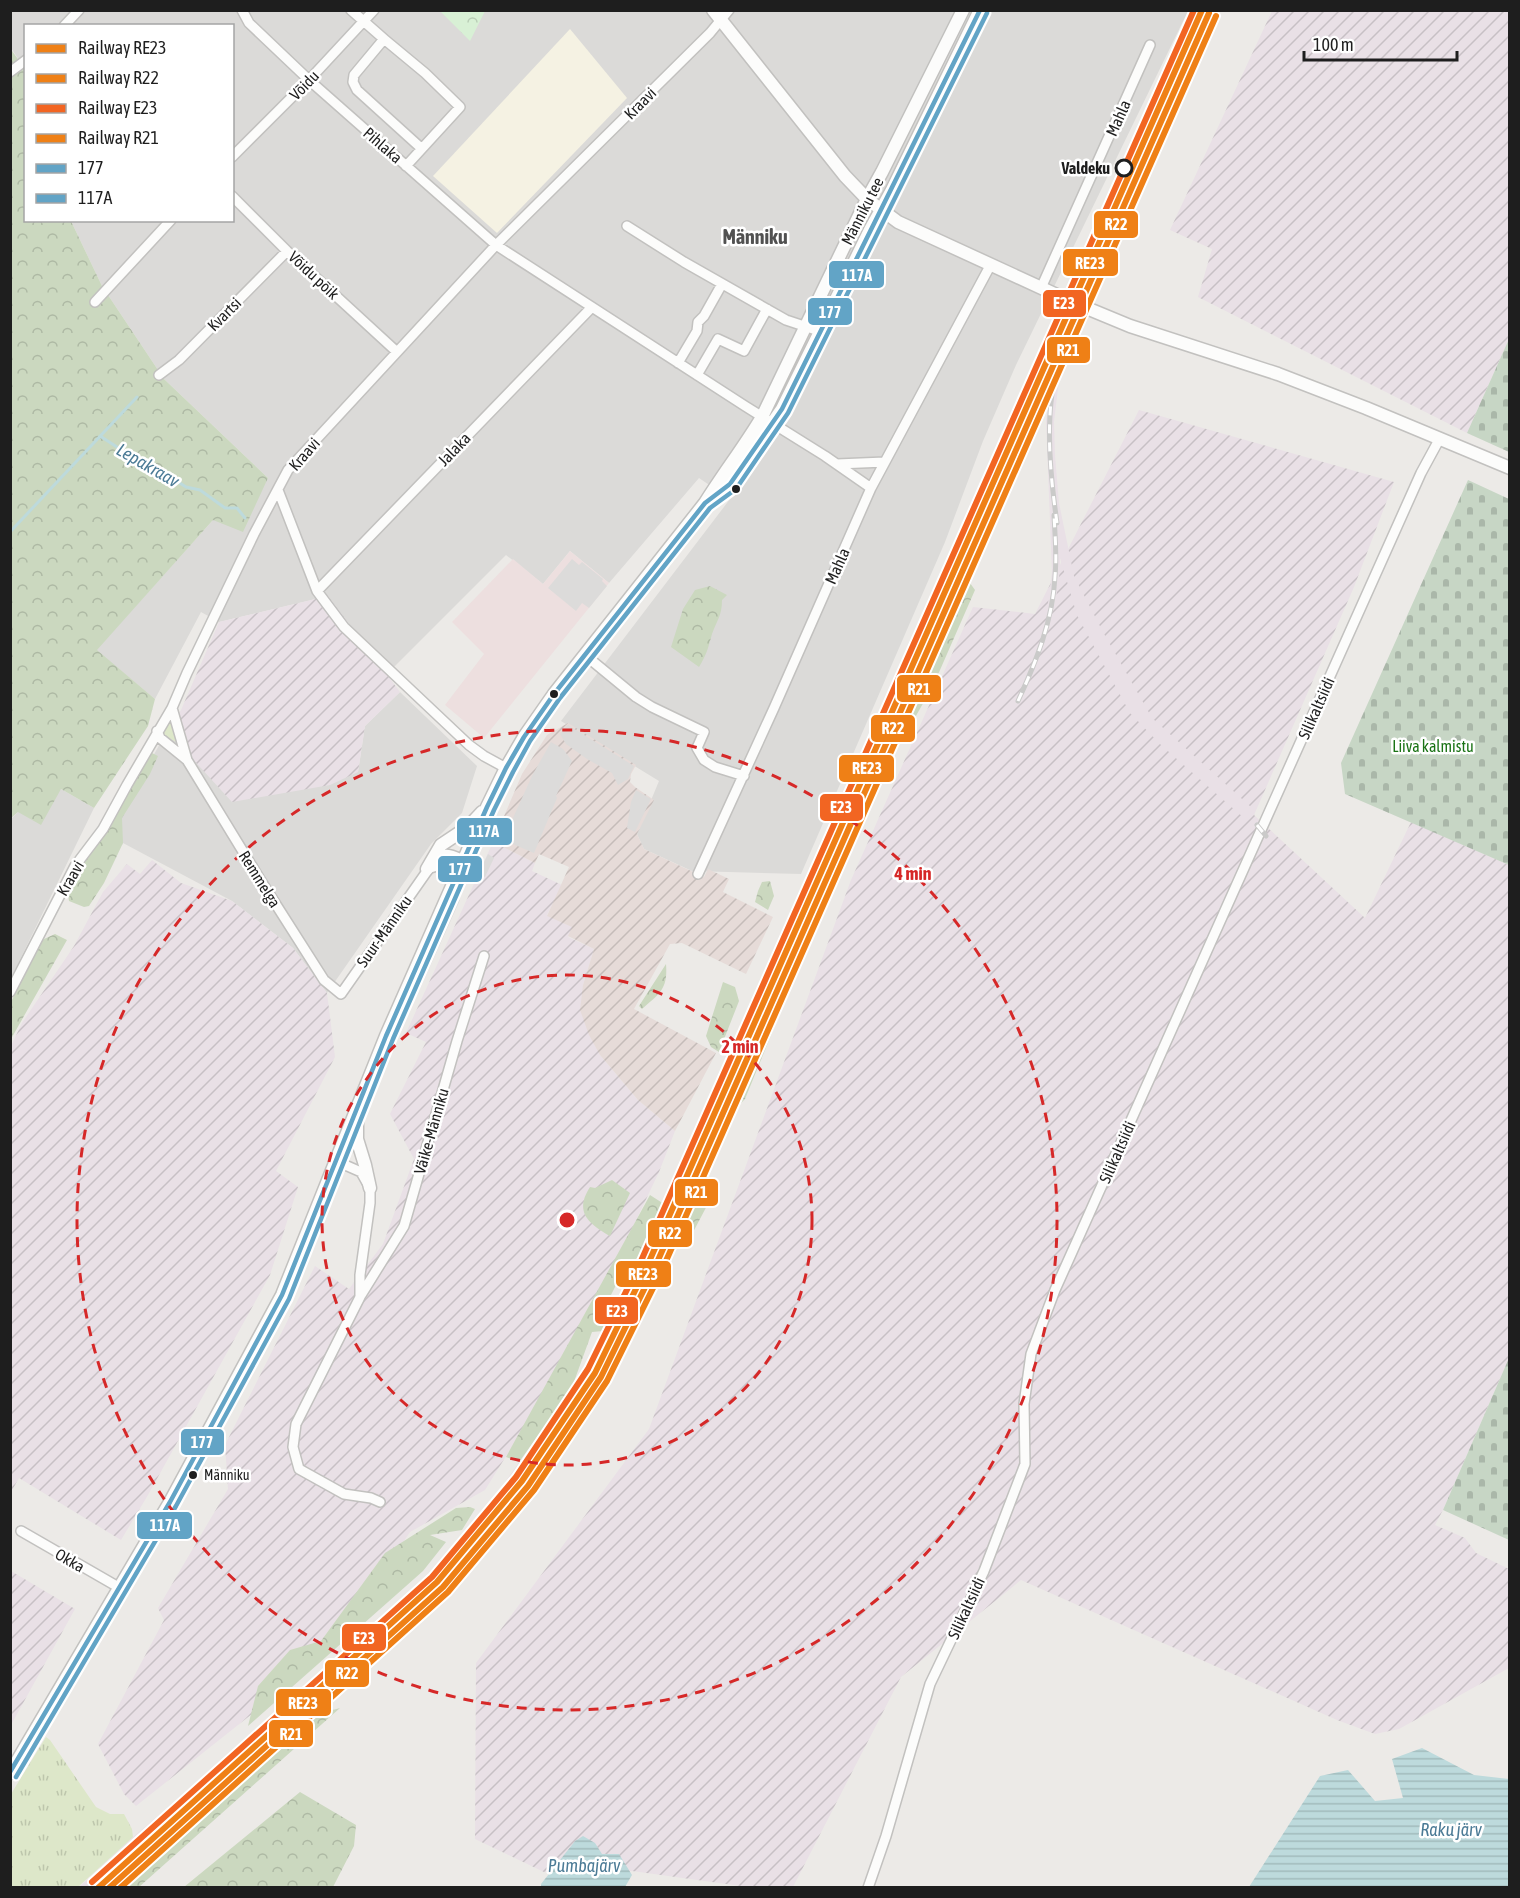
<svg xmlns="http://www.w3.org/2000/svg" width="1520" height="1898" viewBox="0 0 1520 1898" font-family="'Asap Condensed',sans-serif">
	<defs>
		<pattern id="industrial-furrows" width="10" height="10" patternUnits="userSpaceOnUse" patternTransform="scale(1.5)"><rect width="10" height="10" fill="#e9e0e6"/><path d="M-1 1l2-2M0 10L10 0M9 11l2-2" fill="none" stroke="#c7c0c5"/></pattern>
		<pattern id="military-furrows" width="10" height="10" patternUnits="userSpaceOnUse" patternTransform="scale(1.5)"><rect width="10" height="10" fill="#e6dbd8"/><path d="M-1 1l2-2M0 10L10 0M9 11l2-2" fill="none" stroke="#c5bcb9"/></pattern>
		<pattern id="grass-tufts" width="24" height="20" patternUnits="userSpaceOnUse" patternTransform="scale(1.5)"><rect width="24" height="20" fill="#dde7c9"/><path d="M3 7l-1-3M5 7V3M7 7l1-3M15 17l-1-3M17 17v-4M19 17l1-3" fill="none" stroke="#bdc6ac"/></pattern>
		<pattern id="forest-crowns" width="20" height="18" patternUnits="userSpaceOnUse" patternTransform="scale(1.5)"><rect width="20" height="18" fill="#cbd8bf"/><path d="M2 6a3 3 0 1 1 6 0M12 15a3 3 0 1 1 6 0" fill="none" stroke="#aeb9a4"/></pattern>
		<pattern id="cemetery-stones" width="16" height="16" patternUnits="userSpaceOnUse" patternTransform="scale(1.5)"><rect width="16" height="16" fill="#c7d6c5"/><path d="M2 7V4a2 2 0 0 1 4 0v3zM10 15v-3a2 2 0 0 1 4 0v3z" fill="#aab7a9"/></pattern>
		<pattern id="park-crowns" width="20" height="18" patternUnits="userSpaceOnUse" patternTransform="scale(1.5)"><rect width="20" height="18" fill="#d8f0d5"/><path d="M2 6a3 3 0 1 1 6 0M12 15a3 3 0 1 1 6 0" fill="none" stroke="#b9cdb6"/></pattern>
		<pattern id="water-rules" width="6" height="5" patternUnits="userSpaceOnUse" patternTransform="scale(1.5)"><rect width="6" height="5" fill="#bddadc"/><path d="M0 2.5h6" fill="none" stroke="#a2bbbc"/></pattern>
	</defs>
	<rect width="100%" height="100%" fill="#eceae7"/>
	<path fill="#dbdad8" d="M10,11h1178l-172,354 -33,76 -38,101 -144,332 -109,-3 -48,-22 -7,-15 22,-53 -98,-60 169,-222 -31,-21 -90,105 -39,-32 -27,33 -37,-29 -119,119 -59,-78 -109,26 -18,-10 -46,87 -59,-49 118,-131 54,-41 -104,-99 -62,-93 -31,-65 161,-1v-194h-206l-1,43 -14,-21z
		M400,692l77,74 -15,47 -31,31 -104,149 -34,-45 -61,-47 -109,-58 -10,-15 54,-97 191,41 7,-46z
		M61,789l33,19 -83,170v-159l7,-7z"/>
	<path fill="#eddfdf" d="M570,551l39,32 -125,155 -39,-33 39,-51 -32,-32 61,-63 30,25z"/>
	<path fill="url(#industrial-furrows)" d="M1272,11h237v328l-42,94 -269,-136 14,-48 -42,-19z
		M1139,410l255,72 -40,105 -100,228 111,103 46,-96 98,43v493l-66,152 -8,15 30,13 11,15 33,16v99l-110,61 -24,5 -38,-14 -316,-140 -120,97 -108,210h-45l-116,-16 -88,1 -69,-33 1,-176 173,-234 202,-549 122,-273 62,7z
		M328,596l72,96 -35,34 -7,46 -28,13 -98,17 -65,-71 14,-21 38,-88z
		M493,842l42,21 -3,8 30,14 -15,30 26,12 -5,10 26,12 -11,36 17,70 38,45 37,31 -16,41 -76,160 -98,158 -75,42 -80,120 -194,154 -12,-12 -26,-50 66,-124 -6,-12 70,-119 -3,-44 90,-179 34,23 34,-45 31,-85 -24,-45 36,-72 -20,-9z
		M152,860l29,23 51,18 61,47 34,45 8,64 -59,114 22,16 -28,88 -122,220 -27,45 -102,-62 -8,14 -1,-444 12,-25 52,-77 29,-54 24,-28 13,10z
		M11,1571l64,38 -64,116z"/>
	<path fill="#f5f2e3" d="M570,29l57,69 -130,135 -64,-57z"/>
	<path fill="url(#military-furrows)" d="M568,723l68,42 -5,9 -1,8 5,5 19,13 -17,34 7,15 60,28 4,-8 21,10 -6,13 50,25 -27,57 -64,-31 -12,1 -36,65 82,44 -41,78 -37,-31 -38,-45 -11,-20 -9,-25 3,-25 11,-36 -26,-13 4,-9 -25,-11 22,-49 -30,-13 -4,9 -42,-21 29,-68 25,-39z"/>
	<path fill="#e9e0e6" d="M1064,311l14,6 -17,46 -7,59 1,33 4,48 15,73 29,56 49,86 99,89 -7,11 -83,-73 -31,-32 -53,-98 -17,-57v12l-5,36 -7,-3 4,-31 -6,-152 10,-62 -2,-1 -358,820 -55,115 -57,111 -74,108 -66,79 -129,125 -194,172 -43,1 55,-51 109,-92 104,-92 82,-79 67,-78 76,-106 59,-108z"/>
	<path fill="url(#grass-tufts)" d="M170,715l8,26 -2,1 -13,-8 -1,-4z
		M46,1737l4,3 46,67 14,7h14l8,15 1,8 -55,50h-67v-93z"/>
	<path fill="url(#forest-crowns)" d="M10,48l15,21 1,151 45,1 31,65 62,93 104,99 -25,54 -30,-12 -116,130 58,49 -7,27 -54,82 -33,-19 -20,36 -23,-13 -8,7z
		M962,581l8,2 5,7 -42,96 -32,56 -8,-4 5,-15 39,-94z
		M710,586l17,9 -5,5c0,16 -5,20 -10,34 -4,14 -5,20 -13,33l-28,-20 12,-38 12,-19z
		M152,753l6,3 -8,18 -28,44 1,25 -19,40 -15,23 -5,1 -15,-6 -2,-14 10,-19 34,-42 22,-48z
		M770,881l4,15 -6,14 -13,-8 3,-11 4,-9z
		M55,934l12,6 -56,99v-37l26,-54 7,-9z
		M666,964c2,25 -6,29 -24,45l-3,-3z
		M723,982l12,5 4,14 -20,51 -8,-5 -5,-11z
		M776,1001l7,5 -38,93 -9,9 -3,-18z
		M612,1180l18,13 -20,43c-22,-13 -36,-24 -20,-49l5,1z
		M696,1187l14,13 -19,36 -11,9 5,-36z
		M650,1195l14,9 -34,78 -12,-1 -12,24 6,9 -9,17 -11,1 -21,58 -52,72 -13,-5z
		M470,1507l5,2 -13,21 -32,5 16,7 -23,29 -175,155 10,-40 32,-36 31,-9 64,-88 71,-45z
		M340,1708l-201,179h-18l194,-172z
		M300,1792l56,33 -2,21 -21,41h-149z"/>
	<path fill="url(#cemetery-stones)" d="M1509,339l1,113h-1l-42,-19z
		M1468,480l41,19v366l-164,-71 -4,-31z
		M1509,1358v182l-66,-30z"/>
	<path fill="url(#park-crowns)" d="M440,11h45l-15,30z"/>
	<path fill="#dcdbda" d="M572,559l7,6 3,-3 21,17 -1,2 5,5 -18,22 -7,-5 -6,8 -28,-23z
		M568,725l66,41 -6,13 -10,6 -6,-12 -25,-14 -21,-15 -6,-10z
		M551,742l12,7 9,12 -16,35 1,2 -23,55 -31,-13 29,-64z
		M636,790l15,9 -16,33 -8,-4 4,-26z
		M488,854l6,4 -9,19 -7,-3z
		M456,898l4,2 -41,91 -4,-2z"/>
	<path fill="url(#water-rules)" d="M1422,1748l52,27 35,4v108h-260l71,-111 28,-6 27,31 28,-3 -11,-39z
		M583,1836l12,7 7,11h17l13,21 -7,12h-84v-3l34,-43z"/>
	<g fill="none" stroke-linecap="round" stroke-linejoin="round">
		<path stroke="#bddadc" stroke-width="3" d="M100,436l37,24 21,9 28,18 14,3 25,18h12l8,10
			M10,532l127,-135"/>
		<defs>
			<path id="minor" d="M242,10l7,13 60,57 187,165 249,161 80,50 46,32
				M351,10l33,29 -30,36 -1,7 4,8 64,58
				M64,26l15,-16
				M384,39l41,34 35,34 -54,59
				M10,72l16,-12
				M232,157l77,-77 65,-70
				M232,196l55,55 110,101
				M627,226l57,36 102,58 33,11
				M1041,288l109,-243
				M95,302l76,-82
				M678,363l19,-32 1,-9 6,-6 18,-32
				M159,375l20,-15 108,-109
				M697,375l21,-36 26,12 23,-42
				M837,464l48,-2
				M278,490l39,101 27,36 125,118 15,11 22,12
				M317,591l275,-284
				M585,655l51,42 16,10 52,25 -7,16 7,12 11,7 29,9
				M172,708l15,52
				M157,731l3,7 27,22 74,121 63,99 17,14 96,-137c10,-6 17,-1 27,3
				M427,869l10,-3 21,8
				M698,874l76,-166 97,-220 119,-222
				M10,992l65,-126 28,-37 24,-44 45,-77 15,-35 67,-139 34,-64 208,-225 214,-212 19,-23
				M336,1161l25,11 9,16v15l-10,72v22l-64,127 -3,23 6,22 45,25 27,4 9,4
				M361,1295l43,-69 53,-185 27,-85
				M21,1531l99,57
				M868,1888l18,-52 44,-152 54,-113 41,-107 -1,-60 7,-50 24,-64 366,-817 19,-35"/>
			<path id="tertiary" d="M713,10l132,166 22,23 31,23 174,80 58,24 148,48 88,34 144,60
				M712,498l18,-14 52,-75 88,-179 22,-40 88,-180
				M427,869l14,-24 27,-18 14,-15
				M357,1113v26l8,26 5,23
				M10,1773l160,-271 112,-207 104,-259 101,-229 19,-39 18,-31 30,-43 151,-191c18,-29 39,-56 57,-86l105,-218 15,-27 81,-162"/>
		</defs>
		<use href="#minor" stroke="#c2c1bf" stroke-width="12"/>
		<use href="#tertiary" stroke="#c2c1bf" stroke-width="15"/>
		<use href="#minor" stroke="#fcfcfb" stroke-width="9"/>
		<use href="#tertiary" stroke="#fcfcfb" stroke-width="12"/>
		<defs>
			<path id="rail" d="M1057,523c-9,-63 -14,-126 9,-187 9,-23 20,-45 30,-68
				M1018,701c18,-39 35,-81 37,-125 2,-20 0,-40 -1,-61
				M1257,825l9,11"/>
		</defs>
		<use href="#rail" stroke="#cacac9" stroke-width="5"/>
		<use href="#rail" stroke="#fff" stroke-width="3" stroke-dasharray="9" stroke-linecap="butt"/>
		<defs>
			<path id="bus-1" d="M10,1772l160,-270 112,-207 104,-259 101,-229 19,-39 18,-31 30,-43 151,-191 25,-19 52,-75 198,-399"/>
			<path id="bus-2" d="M16,1777l160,-271 113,-207 104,-260 101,-229 19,-38 17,-31 30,-43 150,-190 26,-19 52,-76 199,-400"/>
		</defs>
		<use href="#bus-1" stroke="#fff" stroke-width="9"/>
		<use href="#bus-2" stroke="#fff" stroke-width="9"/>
		<use href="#bus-1" stroke="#62a4c6" stroke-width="4.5"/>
		<use href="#bus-2" stroke="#62a4c6" stroke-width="4.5"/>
		<defs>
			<path id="rail-1" d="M98,1888l339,-306 85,-101 73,-108 53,-109 554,-1254"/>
			<path id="rail-2" d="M109,1888l334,-301 85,-101 73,-109 54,-110 554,-1254"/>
			<path id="rail-3" d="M92,1882l340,-305 84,-100 72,-108 53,-108 553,-1251"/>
			<path id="rail-4" d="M120,1888l328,-296 86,-102 73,-109 55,-111 554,-1254"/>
		</defs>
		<use href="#rail-1" stroke="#fff" stroke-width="10"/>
		<use href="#rail-2" stroke="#fff" stroke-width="10"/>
		<use href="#rail-3" stroke="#fff" stroke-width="10"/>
		<use href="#rail-4" stroke="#fff" stroke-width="10"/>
		<use href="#rail-1" stroke="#ef8016" stroke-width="6"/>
		<use href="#rail-2" stroke="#ef8016" stroke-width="6"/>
		<use href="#rail-3" stroke="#f26522" stroke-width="6"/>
		<use href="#rail-4" stroke="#ef8016" stroke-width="6"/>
	</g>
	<g fill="none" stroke="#d62828" stroke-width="3" stroke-dasharray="10 8">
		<circle cx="567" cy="1220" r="245"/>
		<circle cx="567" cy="1220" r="490"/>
	</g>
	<circle fill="#fff" stroke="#1e1e1e" stroke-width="3" cx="1124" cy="168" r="8"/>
	<g fill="#1e1e1e" stroke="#fff" stroke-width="2">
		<circle cx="736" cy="489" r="5"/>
		<circle cx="554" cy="694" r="5"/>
		<circle cx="193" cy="1475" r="5"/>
	</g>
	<g text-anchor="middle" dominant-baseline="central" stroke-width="5" stroke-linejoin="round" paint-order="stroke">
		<g font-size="14" fill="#1e1e1e" stroke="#fff" text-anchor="start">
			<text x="204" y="1475">Männiku</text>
		</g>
		<g font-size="16" fill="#1e1e1e" stroke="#fff">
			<text transform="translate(304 85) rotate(-46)">Võidu</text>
			<text transform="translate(640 103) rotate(-45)">Kraavi</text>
			<text transform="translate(1118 118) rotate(-66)">Mahla</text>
			<text transform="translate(383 145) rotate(41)">Pihlaka</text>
			<text transform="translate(862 211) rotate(-63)">Männiku tee</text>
			<text transform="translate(314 275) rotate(43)">Võidu põik</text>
			<text transform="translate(224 314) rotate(-45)">Kvartsi</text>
			<text transform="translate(454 449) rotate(-46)">Jalaka</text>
			<text transform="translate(304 454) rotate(-49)">Kraavi</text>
			<text transform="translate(837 566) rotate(-66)">Mahla</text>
			<text transform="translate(1316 708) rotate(-66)">Silikaltsiidi</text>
			<text transform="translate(70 878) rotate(-60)">Kraavi</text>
			<text transform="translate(260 879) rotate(58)">Remmelga</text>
			<text transform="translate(384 931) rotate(-55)">Suur-Männiku</text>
			<text transform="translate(431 1131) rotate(-74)">Väike-Männiku</text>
			<text transform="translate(1117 1152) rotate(-66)">Silikaltsiidi</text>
			<text transform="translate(70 1560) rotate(30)">Okka</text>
			<text transform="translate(966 1608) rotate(-65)">Silikaltsiidi</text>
		</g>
		<g font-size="16" font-weight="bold" fill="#1e1e1e" stroke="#fff" text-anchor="end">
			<text x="1110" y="168">Valdeku</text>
		</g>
		<g font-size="16" fill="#1a7315" stroke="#fff">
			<text x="1433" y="746">Liiva kalmistu</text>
		</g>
		<g font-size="18" font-style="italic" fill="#4c7b96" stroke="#fff">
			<text transform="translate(148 465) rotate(30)">Lepakraav</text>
			<text x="1451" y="1829">Raku järv</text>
			<text x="584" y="1865">Pumbajärv</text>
		</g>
		<g font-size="20" font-weight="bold" fill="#515151" stroke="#fff">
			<text x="755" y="236">Männiku</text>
		</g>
	</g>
	<circle cx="567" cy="1220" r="9" fill="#d62828" stroke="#fff" stroke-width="3"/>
	<g font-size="18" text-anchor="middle" font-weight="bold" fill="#d62828" stroke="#fff" stroke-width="5" stroke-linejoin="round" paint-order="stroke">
		<text x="913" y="880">4 min</text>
		<text x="740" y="1053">2 min</text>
	</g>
	<g stroke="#fff" stroke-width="2">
		<rect x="1093" y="210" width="46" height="29" rx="6" fill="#ef8016"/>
		<rect x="1062" y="248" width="57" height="29" rx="6" fill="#ef8016"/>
		<rect x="828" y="260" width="57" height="29" rx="6" fill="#62a4c6"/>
		<rect x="1042" y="289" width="45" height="29" rx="6" fill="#f26522"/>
		<rect x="807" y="297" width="46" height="29" rx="6" fill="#62a4c6"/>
		<rect x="1046" y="336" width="45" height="28" rx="6" fill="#ef8016"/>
		<rect x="896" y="674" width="46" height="29" rx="6" fill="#ef8016"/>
		<rect x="870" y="714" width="46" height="29" rx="6" fill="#ef8016"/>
		<rect x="838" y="754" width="57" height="29" rx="6" fill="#ef8016"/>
		<rect x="819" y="793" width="45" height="29" rx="6" fill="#f26522"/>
		<rect x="456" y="817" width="57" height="29" rx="6" fill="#62a4c6"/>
		<rect x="437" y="855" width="46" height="28" rx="6" fill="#62a4c6"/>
		<rect x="674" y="1178" width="45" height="29" rx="6" fill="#ef8016"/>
		<rect x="647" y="1219" width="46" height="29" rx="6" fill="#ef8016"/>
		<rect x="615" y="1260" width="57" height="28" rx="6" fill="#ef8016"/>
		<rect x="594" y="1296" width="45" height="29" rx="6" fill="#f26522"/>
		<rect x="180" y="1428" width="45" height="28" rx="6" fill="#62a4c6"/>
		<rect x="136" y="1511" width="57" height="29" rx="6" fill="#62a4c6"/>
		<rect x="341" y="1623" width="46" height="29" rx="6" fill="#f26522"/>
		<rect x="324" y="1659" width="46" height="29" rx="6" fill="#ef8016"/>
		<rect x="275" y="1688" width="57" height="29" rx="6" fill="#ef8016"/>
		<rect x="268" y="1719" width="46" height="29" rx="6" fill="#ef8016"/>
	</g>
	<g font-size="16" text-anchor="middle" font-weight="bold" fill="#fff">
		<text x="1116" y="230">R22</text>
		<text x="1090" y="269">RE23</text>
		<text x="857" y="281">117A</text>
		<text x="1064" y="309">E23</text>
		<text x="830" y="318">177</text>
		<text x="1068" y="356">R21</text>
		<text x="919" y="695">R21</text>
		<text x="893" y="734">R22</text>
		<text x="867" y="774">RE23</text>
		<text x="841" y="813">E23</text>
		<text x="484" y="837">117A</text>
		<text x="460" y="875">177</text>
		<text x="696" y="1198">R21</text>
		<text x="670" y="1239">R22</text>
		<text x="643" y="1280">RE23</text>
		<text x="617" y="1317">E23</text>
		<text x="202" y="1448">177</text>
		<text x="165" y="1531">117A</text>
		<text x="364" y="1644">E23</text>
		<text x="347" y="1679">R22</text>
		<text x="303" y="1709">RE23</text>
		<text x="291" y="1740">R21</text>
	</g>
	<rect width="1520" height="1898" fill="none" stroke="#1e1e1e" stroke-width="24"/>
	<rect x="24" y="24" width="210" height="198" fill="#ffffff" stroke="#a5a5a5" stroke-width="1.5"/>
	<rect x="36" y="44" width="30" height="9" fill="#ef8016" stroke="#a5a5a5" stroke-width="1.5"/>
	<text x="78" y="54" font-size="18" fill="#1e1e1e">Railway RE23</text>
	<rect x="36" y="74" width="30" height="9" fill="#ef8016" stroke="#a5a5a5" stroke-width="1.5"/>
	<text x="78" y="84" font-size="18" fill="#1e1e1e">Railway R22</text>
	<rect x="36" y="104" width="30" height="9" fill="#f26522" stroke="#a5a5a5" stroke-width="1.5"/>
	<text x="78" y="114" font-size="18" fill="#1e1e1e">Railway E23</text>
	<rect x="36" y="134" width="30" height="9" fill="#ef8016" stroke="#a5a5a5" stroke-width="1.5"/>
	<text x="78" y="144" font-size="18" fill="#1e1e1e">Railway R21</text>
	<rect x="36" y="164" width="30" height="9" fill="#62a4c6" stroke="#a5a5a5" stroke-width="1.5"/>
	<text x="78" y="174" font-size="18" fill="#1e1e1e">177</text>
	<rect x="36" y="194" width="30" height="9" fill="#62a4c6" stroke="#a5a5a5" stroke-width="1.5"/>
	<text x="78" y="204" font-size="18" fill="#1e1e1e">117A</text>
	<path d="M1304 51v9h153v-9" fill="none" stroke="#1e1e1e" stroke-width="3"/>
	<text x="1313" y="51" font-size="18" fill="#1e1e1e" stroke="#ffffff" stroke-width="4.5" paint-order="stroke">100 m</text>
</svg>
